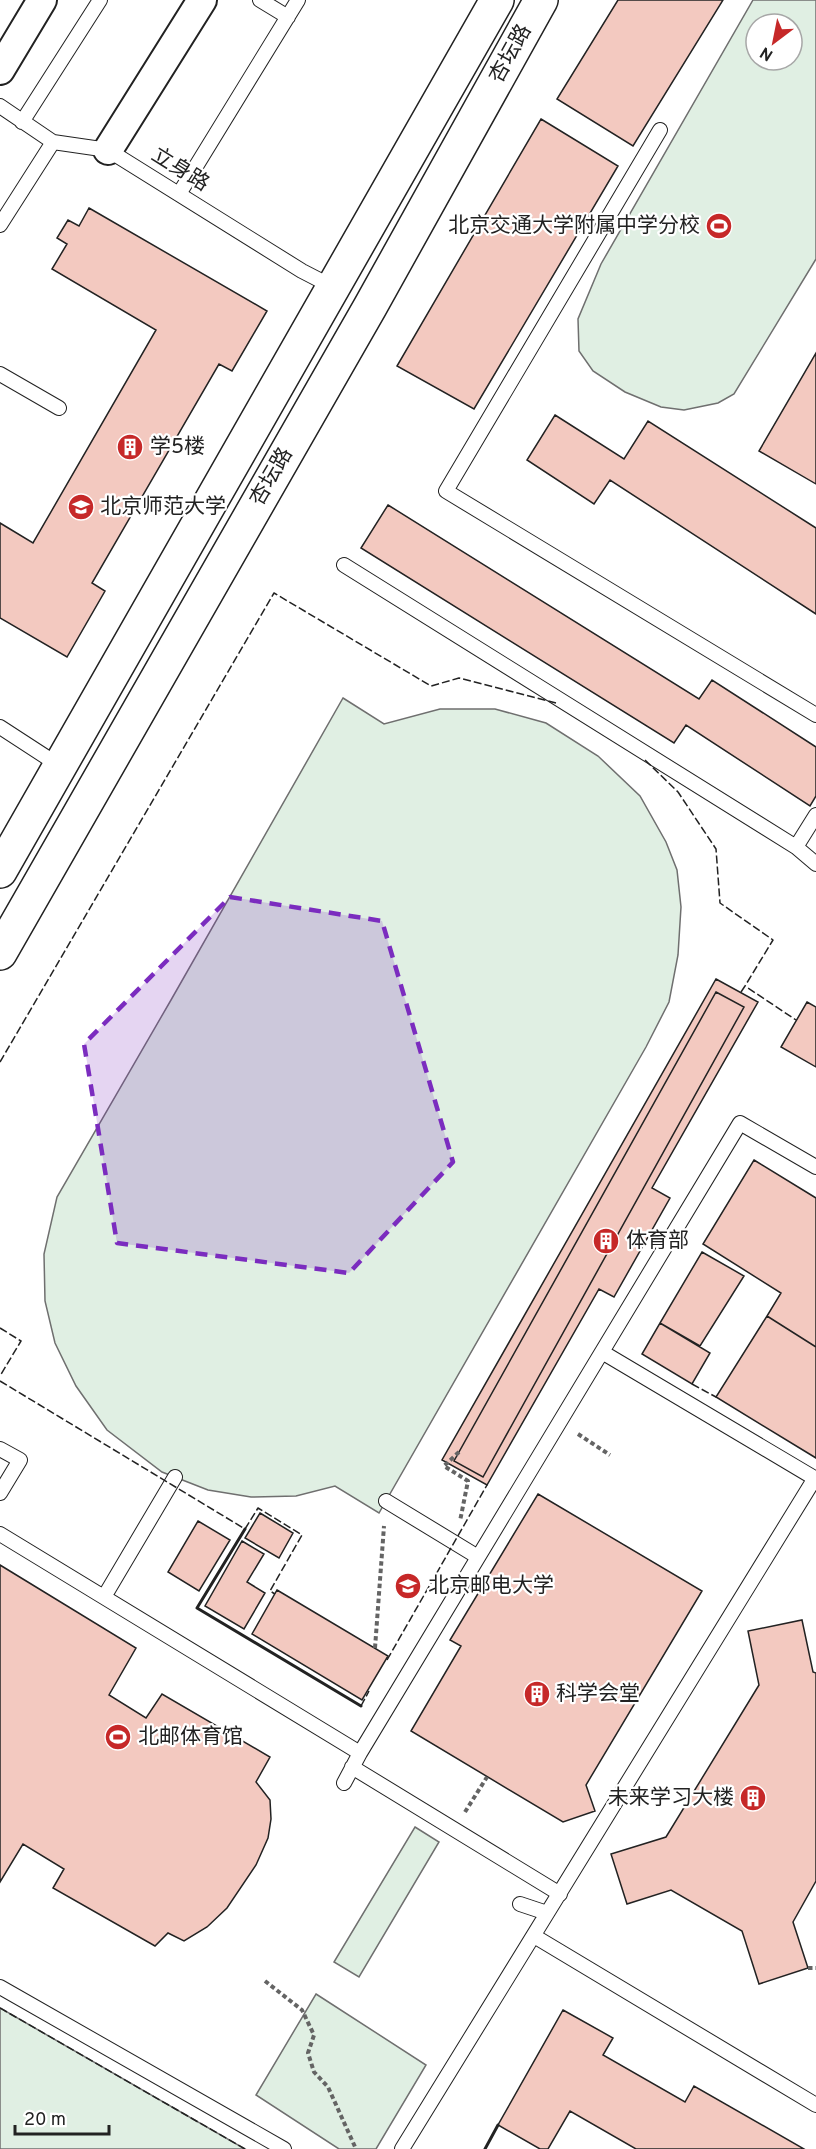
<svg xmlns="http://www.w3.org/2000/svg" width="816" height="2149" viewBox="0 0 816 2149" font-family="Overpass,'Noto Sans SC',sans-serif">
	<rect width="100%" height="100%" fill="#fff"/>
	<path fill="#e0efe3" stroke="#6f6f6f" stroke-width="1.5" fill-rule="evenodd" d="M753,0h63v259l-82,135 -16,9 -34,7 -23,-3 -36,-15 -32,-21 -14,-20 -1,-32 23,-55zM756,24h36v36h-36z
		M343,698l41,26 56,-15h55l51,14 52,33 42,40 26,46 11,28 4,37 -3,48 -9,47 -23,45 -267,466 -44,-27 -39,10 -45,1 -43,-7 -46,-18 -55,-42 -31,-44 -21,-43 -10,-42 -1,-47 13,-57 114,-197z
		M415,1827l24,15 -80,135 -25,-15z
		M316,1994l110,71 -50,84h-37l-83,-54z
		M0,2008l245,141h-245z"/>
	<path fill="#f3c9c0" stroke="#222" stroke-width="1.5" d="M618,0h105l-90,146 -76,-47z
		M541,119l77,47 -144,243 -77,-43z
		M89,208l178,103 -35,60 -13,-7 -127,219 13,8 -38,66 -67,-39v-95l33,20 123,-213 -104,-61 15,-25 -10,-6 11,-18 11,6z
		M816,353v131l-57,-33z
		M555,415l69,44 24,-38 168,107v86l-206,-134 -16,24 -67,-44z
		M388,505l311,194 13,-19 104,67v49l-6,10 -124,-81 -12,18 -313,-195z
		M716,979l42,23 -106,186 18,10 -56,99 -15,-8 -112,196 -45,-25z
		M716,992l28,15 -261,470 -29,-16z
		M807,1002l9,5v60l-35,-20z
		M754,1160l62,38v149l-49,-31 14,-23 -78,-49z
		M702,1252l42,24 -44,70 -40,-23z
		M767,1316l49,31v111l-100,-61z
		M660,1323l50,30 -18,31 -50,-30z
		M538,1494l164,97 -116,194 9,26 -32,11 -152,-91 50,-85 -11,-6z
		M260,1513l33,20 -14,25 -34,-20z
		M198,1521l32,19 -31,51 -31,-19z
		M242,1541l22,13 -17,28 18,11 -21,36 -39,-23z
		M0,1565l136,83 -27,47 37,23 16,-24 108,63 -14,25 14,18 1,19 -3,19 -12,27 -29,43 -20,19 -23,14 -16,-8 -13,13 -102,-58 11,-19 -41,-25 -23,38z
		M277,1590l111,66 -26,44 -110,-66z
		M802,1620l11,52 3,1v208l-23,41 15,46 -49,16 -17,-53 -71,-41 -44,14 -16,-50 55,-17 93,-152 -11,-54z
		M563,2010l50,28 -10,17 82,47 9,-16 110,63h-168l-66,-38 -22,38h-8l-42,-24z"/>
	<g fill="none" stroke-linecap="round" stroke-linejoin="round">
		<defs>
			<path id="lane" d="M260,0l28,17
				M0,106l53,36 55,8 194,121 31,16
				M22,122l78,-122
				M660,130l-214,361 370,224
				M179,194l119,-194
				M0,225l53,-83
				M0,374l59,34
				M344,565l452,282 20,17
				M0,727l60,39
				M796,847l20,-32
				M602,1352l214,127
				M0,1449l20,11 -20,33
				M386,1501l92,56
				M0,1534l360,219
				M104,1597l71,-120
				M352,1767l208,127
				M344,1783l16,-30 380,-630 76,44
				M520,1904l27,9
				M534,1936l282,169
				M0,1987l284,162
				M402,2149l413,-671"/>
			<path id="street" d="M0,70l42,-70
				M108,150l94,-150"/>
			<path id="secondary" d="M0,871l497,-871
				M0,953l370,-646 171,-307"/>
		</defs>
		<use href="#lane" stroke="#222" stroke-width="16"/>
		<use href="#street" stroke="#222" stroke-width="32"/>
		<use href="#secondary" stroke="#222" stroke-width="36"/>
		<path stroke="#646464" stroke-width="4" stroke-dasharray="4.5 3" stroke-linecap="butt" d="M578,1434l32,21
			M459,1452l-15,14 24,15 -8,40
			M375,1648l9,-122
			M465,1812l22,-35
			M808,1968h8
			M265,1981l37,29 12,25 -6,18 6,19 14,15 28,62"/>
		<use href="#lane" stroke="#fff" stroke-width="14"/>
		<use href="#street" stroke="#fff" stroke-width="28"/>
		<use href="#secondary" stroke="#fff" stroke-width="33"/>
		<path stroke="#222" stroke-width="1.5" stroke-dasharray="8 3" stroke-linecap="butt" d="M645,760l33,32 38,57 4,54 53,37 -28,46
			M741,992l4,-6 51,34
			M0,1062l274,-469 157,93 28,-8 97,25
			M0,1328l21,13 -21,35
			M0,1381l245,148 13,-21 44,27 -32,56 5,3
			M692,1384l24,13
			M387,1660l100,-175
			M361,1706l8,-15
			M0,2008l245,141"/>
		<path stroke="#222" stroke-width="3" d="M245,1529l-48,79 164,98
			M485,2149l13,-24"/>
	</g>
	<path fill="#7b2cbf" fill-opacity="0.2" stroke="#7b2cbf" stroke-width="4.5" stroke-dasharray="12 8" stroke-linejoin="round" d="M230,897l152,24 71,241 -104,111 -232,-30 -33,-199z"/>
	<defs>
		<symbol id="stadium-disc" viewBox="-11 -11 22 22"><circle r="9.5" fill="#c62828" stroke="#fff"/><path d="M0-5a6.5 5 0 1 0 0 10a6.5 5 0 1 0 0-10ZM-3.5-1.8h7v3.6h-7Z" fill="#fff"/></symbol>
		<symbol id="building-disc" viewBox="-11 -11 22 22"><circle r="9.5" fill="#c62828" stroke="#fff"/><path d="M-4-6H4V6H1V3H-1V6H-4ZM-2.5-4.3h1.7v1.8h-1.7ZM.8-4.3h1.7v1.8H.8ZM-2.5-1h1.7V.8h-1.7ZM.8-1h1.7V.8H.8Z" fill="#fff"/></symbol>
		<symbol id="university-disc" viewBox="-11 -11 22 22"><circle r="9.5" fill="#c62828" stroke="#fff"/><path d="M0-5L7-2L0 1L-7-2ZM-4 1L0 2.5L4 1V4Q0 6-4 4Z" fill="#fff"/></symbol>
	</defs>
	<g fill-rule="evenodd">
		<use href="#stadium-disc" x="704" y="211" width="30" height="30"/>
		<use href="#building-disc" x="115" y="432" width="30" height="30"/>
		<use href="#university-disc" x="66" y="492" width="30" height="30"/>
		<use href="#building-disc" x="591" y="1226" width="30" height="30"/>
		<use href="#university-disc" x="393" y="1571" width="30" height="30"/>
		<use href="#building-disc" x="522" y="1679" width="30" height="30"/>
		<use href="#stadium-disc" x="103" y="1722" width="30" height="30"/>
		<use href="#building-disc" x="738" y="1783" width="30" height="30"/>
	</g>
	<g text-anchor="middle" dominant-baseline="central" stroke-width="4.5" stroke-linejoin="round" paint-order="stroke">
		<g font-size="21" fill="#222" stroke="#fff">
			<text transform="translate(511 54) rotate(-61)">杏坛路</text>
			<text transform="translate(180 170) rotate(32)">立身路</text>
			<text transform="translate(272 477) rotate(-60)">杏坛路</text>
		</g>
		<g font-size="21" fill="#222" stroke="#fff" text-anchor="start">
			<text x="700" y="226" text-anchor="end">北京交通大学附属中学分校</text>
			<text x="150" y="447">学5楼</text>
			<text x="100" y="507">北京师范大学</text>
			<text x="626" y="1241">体育部</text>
			<text x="428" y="1586">北京邮电大学</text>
			<text x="556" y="1694">科学会堂</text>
			<text x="138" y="1737">北邮体育馆</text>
			<text x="734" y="1798" text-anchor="end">未来学习大楼</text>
		</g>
	</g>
	<g transform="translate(774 42) rotate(212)"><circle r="28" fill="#ffffff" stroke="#a7a7a7" stroke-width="1.5"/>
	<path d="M0-4.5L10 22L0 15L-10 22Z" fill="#c62828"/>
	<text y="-9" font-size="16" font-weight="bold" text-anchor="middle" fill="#222222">N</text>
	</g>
	<path d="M15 2125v9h94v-9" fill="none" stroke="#222222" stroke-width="3"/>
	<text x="24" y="2125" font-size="18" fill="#222222" stroke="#ffffff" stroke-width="4.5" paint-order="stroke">20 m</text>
</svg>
